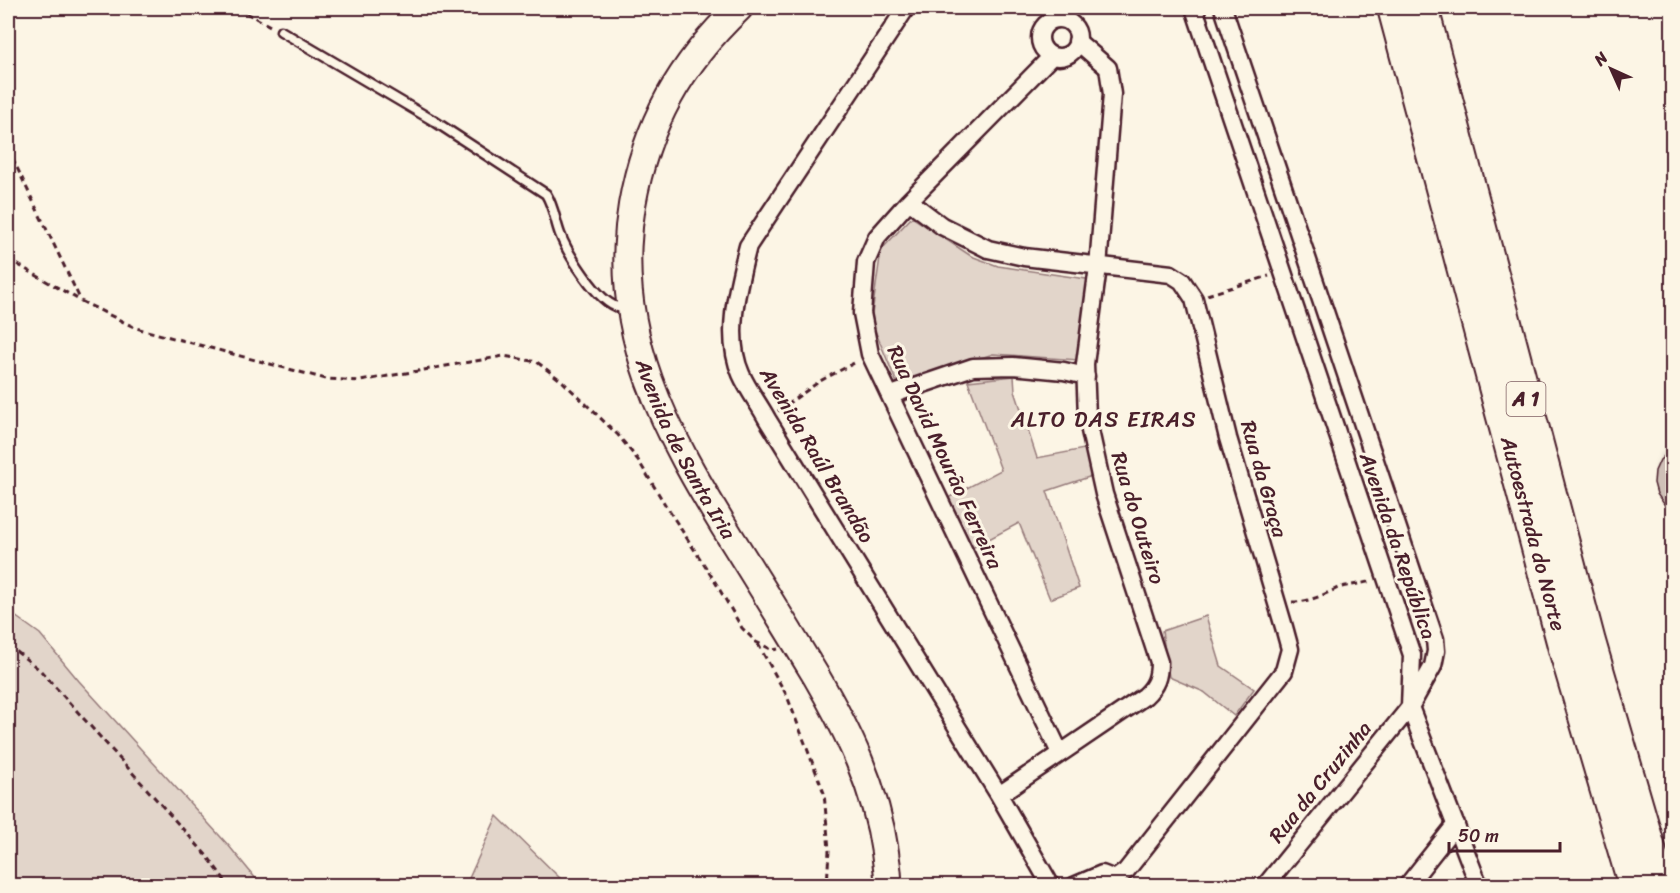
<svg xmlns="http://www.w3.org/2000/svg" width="1680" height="893" viewBox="0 0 1680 893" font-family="Sriracha,sans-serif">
	<defs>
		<filter id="shadow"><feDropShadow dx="5" dy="-5" stdDeviation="3" flood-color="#0004"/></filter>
	</defs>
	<rect width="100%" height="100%" fill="#fcf5e5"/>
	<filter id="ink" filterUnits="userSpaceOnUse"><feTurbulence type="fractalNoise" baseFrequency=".0167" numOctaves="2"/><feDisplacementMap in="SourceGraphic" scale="12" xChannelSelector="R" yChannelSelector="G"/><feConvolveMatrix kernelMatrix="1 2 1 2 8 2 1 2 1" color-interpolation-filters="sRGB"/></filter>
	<g filter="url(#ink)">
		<path fill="#e2d5ca" stroke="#967a7a" stroke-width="1.5" d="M912,217l59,39 27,10 95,14 -14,80 -86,-6 -86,27h-11l-25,-60 10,-71z
			M1014,376l1,15 22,67 52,-10 6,27 -48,16 32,97 -29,11 -31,-76 -47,25 -26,-49 55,-29 -33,-89z
			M8,611l32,23 39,47 150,165 32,39h-253z
			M1206,616l15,50 33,23 -20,27 -30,-24 -35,-15 -7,-46z
			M497,816l70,69h-101z"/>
		<path fill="#cfc0b7" stroke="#4a1f2b" stroke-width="1.5" filter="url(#shadow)" d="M1672,449v62l-8,-7 -7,-10 -3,-11 1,-12 5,-11z"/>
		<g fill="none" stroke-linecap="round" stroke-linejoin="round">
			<defs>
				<path id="lane" d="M281,31l153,90 112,73c8,13 9,27 14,40 7,18 38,69 58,73 3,0 6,-1 9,-1"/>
				<path id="street" d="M906,8l-158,238c-10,39 -24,90 -7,128 7,16 18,30 26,45l232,376 52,91
					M1194,8l218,647 -2,52 69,179
					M1223,8l212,631 1,12 -3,15 -23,41 -145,179
					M1040 38a19 19 0 1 1 38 0a19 19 0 1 1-38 0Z
					M1052,56l-143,145 -32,36 -11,25 -4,51 8,41 190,399
					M909,201l33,25 46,23 36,8 147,17 11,7 12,18 34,139 56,189 6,22 -6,22 -158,200 -11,8 -13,-5 -28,12
					M891,395l82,-28 40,-1 51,5 22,5
					M999,795l146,-99c11,-10 14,-19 14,-34l-55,-168 -17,-77 -2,-53 13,-97 14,-173 -4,-26 -31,-27
					M1407,886l49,-62"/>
				<g id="primary">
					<path id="s1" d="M739,8c-59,56 -93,117 -107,197 -22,128 35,229 99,333 29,46 57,92 85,138 32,55 60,112 69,176 1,11 4,22 3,34"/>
				</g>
				<g id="highway">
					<path id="s2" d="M1393,8l171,641 70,237"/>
					<path d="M1423,8l167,634 71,244"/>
				</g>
			</defs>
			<use href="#lane" stroke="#4a1f2b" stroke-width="13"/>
			<use href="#street" stroke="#4a1f2b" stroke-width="21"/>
			<use href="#primary" stroke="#4a1f2b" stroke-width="30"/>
			<use href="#highway" stroke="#4a1f2b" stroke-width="34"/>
			<path stroke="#4a1f2b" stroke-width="3" stroke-dasharray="6 4.5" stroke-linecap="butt" d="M237,8l35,19
				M1058,8l3,12
				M8,149l73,152
				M8,259l73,42 55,27 190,51 34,2 144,-25 33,6 26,20 55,53 20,25 28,46 48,74 28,48 14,14 17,8 5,-1
				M1207,295l62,-19
				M778,411l42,-30 36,-19
				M1292,602c18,0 31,-7 46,-14 11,-3 23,-4 34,-7
				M758,644l29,52 37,97 5,57 -2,36
				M8,645l32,25 168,187 21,29"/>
			<use href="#lane" stroke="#fcf5e5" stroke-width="8"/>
			<use href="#street" stroke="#fcf5e5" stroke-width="16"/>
			<use href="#primary" stroke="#fcf5e5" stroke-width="26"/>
			<use href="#highway" stroke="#fcf5e5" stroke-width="30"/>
		</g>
	</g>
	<g text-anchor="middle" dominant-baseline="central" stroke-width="6" stroke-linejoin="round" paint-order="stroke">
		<rect fill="#fcf5e5" stroke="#7f5f63" stroke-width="1.5" x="1506.5" y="382" width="39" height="34" rx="4.5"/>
		<g font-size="20" font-weight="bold" fill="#4a1f2b">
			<text x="1526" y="399">A 1</text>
		</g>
		<g font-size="21" fill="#4a1f2b" stroke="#fcf5e5">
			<text stroke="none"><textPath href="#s1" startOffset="484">Avenida de Santa Iria</textPath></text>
			<text transform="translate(817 455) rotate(59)">Avenida Raúl Brandão</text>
			<text transform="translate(945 457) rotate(65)">Rua David Mourão Ferreira</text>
			<text transform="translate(1264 479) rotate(74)">Rua da Graça</text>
			<text transform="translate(1138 518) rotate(73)">Rua do Outeiro</text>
			<text stroke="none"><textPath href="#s2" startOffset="544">Autoestrada do Norte</textPath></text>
			<text transform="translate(1398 546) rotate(71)">Avenida da República</text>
			<text transform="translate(1320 782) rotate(-51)">Rua da Cruzinha</text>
		</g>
		<g font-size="22" letter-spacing="1.5" fill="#4a1f2b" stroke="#fcf5e5">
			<text x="1104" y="419">ALTO DAS EIRAS</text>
		</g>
	</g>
	<rect width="1680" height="893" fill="none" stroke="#fcf5e5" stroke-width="30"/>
	<rect x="15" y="15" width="1650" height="863" fill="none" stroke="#4a1f2b" stroke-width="2" filter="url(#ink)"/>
	<g transform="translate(1611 69) rotate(315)" stroke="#fcf5e5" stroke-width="4.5" paint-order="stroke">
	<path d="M0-4.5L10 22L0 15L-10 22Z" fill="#4a1f2b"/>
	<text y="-9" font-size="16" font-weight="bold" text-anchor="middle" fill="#4a1f2b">N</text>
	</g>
	<path d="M1449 842v9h111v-9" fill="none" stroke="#4a1f2b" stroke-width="3"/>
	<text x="1458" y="842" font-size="18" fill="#4a1f2b" stroke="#fcf5e5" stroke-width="4.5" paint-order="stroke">50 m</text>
</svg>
